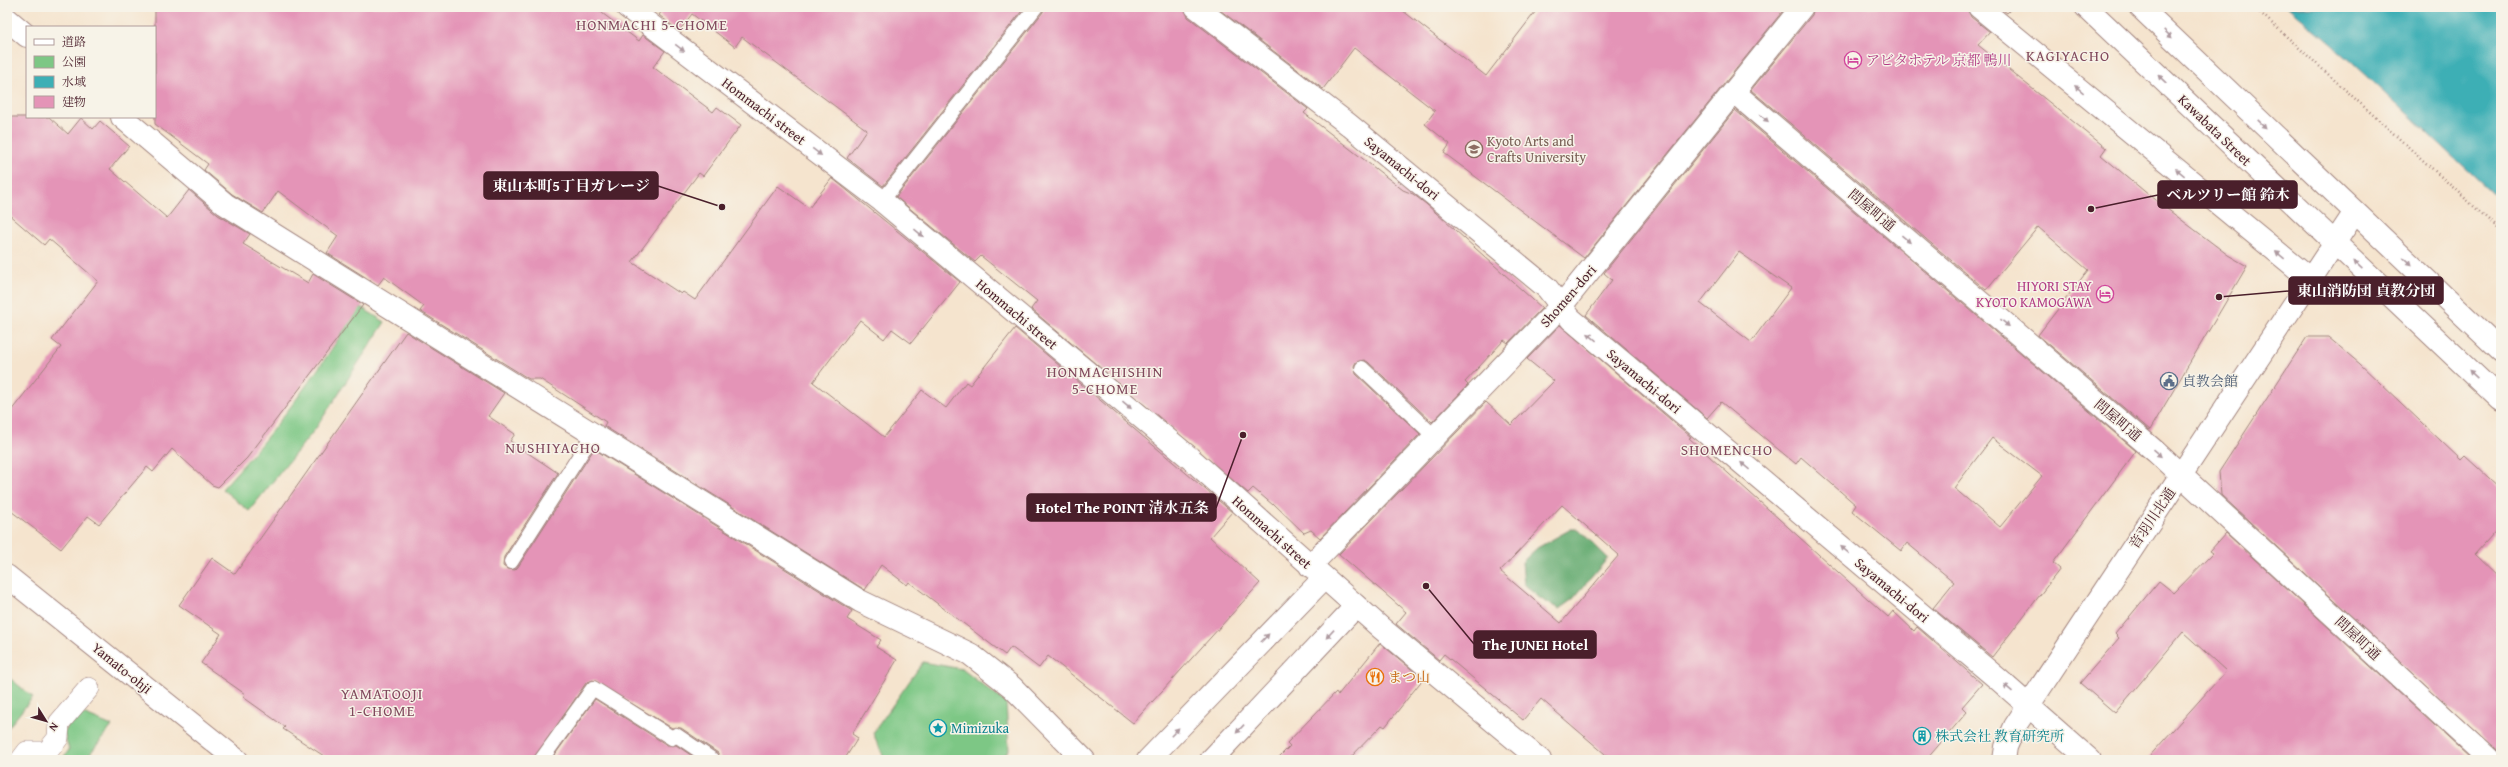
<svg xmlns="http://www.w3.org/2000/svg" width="2508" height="767" viewBox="0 0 2508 767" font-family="'Gentium Book Plus','Noto Serif JP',serif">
	<rect width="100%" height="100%" fill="#f7f3e8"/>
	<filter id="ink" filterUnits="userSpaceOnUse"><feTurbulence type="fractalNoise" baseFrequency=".025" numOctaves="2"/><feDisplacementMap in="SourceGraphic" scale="8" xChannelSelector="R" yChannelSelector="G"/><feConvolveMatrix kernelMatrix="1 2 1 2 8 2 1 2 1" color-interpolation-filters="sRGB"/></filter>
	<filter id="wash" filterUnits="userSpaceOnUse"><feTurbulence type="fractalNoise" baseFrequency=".012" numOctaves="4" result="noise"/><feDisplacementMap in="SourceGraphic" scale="16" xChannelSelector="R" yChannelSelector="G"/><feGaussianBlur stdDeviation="0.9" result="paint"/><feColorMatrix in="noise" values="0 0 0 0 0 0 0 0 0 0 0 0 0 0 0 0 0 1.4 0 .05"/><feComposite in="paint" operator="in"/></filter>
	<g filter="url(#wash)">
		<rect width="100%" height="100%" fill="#f5e4ce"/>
		<path fill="#7dc785" stroke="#647358" d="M359,306l26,16 -69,106 -67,83 -27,-22c52,-57 97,-117 137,-183z
			M923,662l39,7 44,34 3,47 -9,10h-115l-12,-27z
			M7,676l26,21 -26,32z
			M76,711l36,15 -27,34h-24l8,-10 -5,-17z"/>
		<path fill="#66ac72" stroke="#58664e" d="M1571,529h7l30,29 -35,41 -14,10 -18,-10 -17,-14 -2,-23 15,-14z"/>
		<path fill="#3dafb5" stroke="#446770" d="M2288,7h213v194l-149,-139z"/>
		<g id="blocks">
			<path fill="#e494b7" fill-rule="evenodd" d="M155,7h439l45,34 4,-6 22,16 -12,16 60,45 4,-5 24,18 -38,51 -4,-3 -67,89 49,32 2,-2 12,8 83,-114 31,22 23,-30 128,104 -49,61 -19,-14 -8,10 -24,-19 -47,62 71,55 38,-47 24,18 20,-26 4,3 45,-57 217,184 -22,25 50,46 -127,140 -85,-67 -9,12 -28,-21 -6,8 -96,-73 -2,3 -26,-20 -16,25 -261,-164 2,-4 -66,-43h-11l-109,-68 4,-5 -40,-29 -6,8 -51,-32 11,-17 -60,-45 -15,22 -31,-19 -28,-24 4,-6 -53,-40z
				M665,7h360l-142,179 -36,-28 20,-28 -125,-93 -7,10 -43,-33 -13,17 -20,-16z
				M1044,7h140l4,10 120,92 -4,4 99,77 10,4 13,10 116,104 -34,35 -4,-3 -39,42 3,3 -36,37 -64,-60 -4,-2 -8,2 -2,4 2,8 64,60 -100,104 -9,-8 -7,3 -30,-29 -1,1 -20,-17 -5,5 -217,-184 6,-8 -56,-45 -6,6 -79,-65 147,-185z
				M1216,7h182l88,69 53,-69h247l-202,251 -140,-105 6,-9 -25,-20 10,-13 -81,-63 -31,41z
				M1814,7h153l4,10 19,15 -12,13 128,103 -5,7 49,41 78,59 19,11 -97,164 -112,-95 50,-65 -50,-43 -52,63 -235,-200 61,-75z
				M1999,7h14l-6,6z
				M1735,110l401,341 -83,112 7,6 -68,88 -59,-49 21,-26 -47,-39 -6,8 -49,-40 4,-6 -55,-48 -5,7 -75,-62 -14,16 -121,-103 26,-35 -8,-7zM1739,252l52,36 -40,54 -51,-39zM1992,438l50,38 -42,51 -46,-39z
				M7,117h42l19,17 13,-16 12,11 7,-8 29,25 -19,23 57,49 22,-28 29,25 32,19 -7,10 65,39 5,-9 50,31 -116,153 -29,29 -6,-2 -40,-36 -19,23 -6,-5 -48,57 -11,-8 -27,33 -54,-41v-92l54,-69 -9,-7 46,-59 -49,-42 -5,6 -37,-32z
				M1560,325l131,112 -2,1 199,179 5,-6 21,20 3,-4 65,57 -20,23 5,5 -41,48h-314l-71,-61 -18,21 -79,-66 -5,6 -43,-36 10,-12 -67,-58 147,-152 25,23 43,-44 -27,-22zM1562,505l57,50 -58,68 -61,-52z
				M406,332l98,61 -16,23 27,18 -5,7 48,32 -54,84 -1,9 4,3 8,1 3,-3 76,-118 258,162 -5,8 34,21 -5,7 21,13 -45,74 6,4 -14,22h-123l-3,-7 -37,-25h-9l-79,-48 -7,3 -53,77h-203l-47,-31 2,-2 -42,-30 2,-3 -44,-31 20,-29 -42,-29 33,-47 23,16z
				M2307,337h21l32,27 101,96 4,-4 36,33v36l-26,29 26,25v176l-280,-260 -2,-23z
				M2226,533l246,227h-326l80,-89 -43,-39 -68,81 -35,-30 39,-45 -4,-4 44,-53 15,12 39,-40 -3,-2z
				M1380,643l43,36 -38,48 -3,-2 -34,35h-72l14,-14 -3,-3 49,-51 2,3z
				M595,699l72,46h9l22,15h-147z"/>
		</g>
	</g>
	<g filter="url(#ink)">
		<use href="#blocks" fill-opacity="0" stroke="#a0827c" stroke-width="1"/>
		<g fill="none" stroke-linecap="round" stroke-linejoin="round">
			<defs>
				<path id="service" d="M882,201l154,-194
					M1362,368l73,69
					M511,562l83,-129
					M541,760l52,-72 79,50 4,-3 37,25"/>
				<path id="pedestrian" d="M21,760l6,-8h20l11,-14 1,-15 30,-35"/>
				<path id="minor" d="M627,7l255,194 308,257 191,170 159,132
					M1196,7l152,117 199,164 24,31 427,360 92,81
					M1979,7l331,272
					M7,19l20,17
					M1735,93l421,359 334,308
					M122,117l103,87 635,397 110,53 42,33 72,73
					M1310,566l251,-260 241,-299"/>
				<path id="tertiary" d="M2086,7l415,393
					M2140,7l361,344
					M7,576l230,184
					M1148,760l176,-182
					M1211,760l145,-154
					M2004,760l2,-13 9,-21 340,-514"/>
			</defs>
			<use href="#service" stroke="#a0827c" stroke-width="16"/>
			<use href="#pedestrian" stroke="#a0827c" stroke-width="22"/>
			<use href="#minor" stroke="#a0827c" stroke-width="24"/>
			<use href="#tertiary" stroke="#a0827c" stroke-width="24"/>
			<path stroke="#a0827c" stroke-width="2.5" stroke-dasharray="1 3" stroke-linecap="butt" d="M2254,7l247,224"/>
			<use href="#service" stroke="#fff" stroke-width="14"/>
			<use href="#pedestrian" stroke="#fff" stroke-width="21"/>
			<use href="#minor" stroke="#fff" stroke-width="22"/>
			<use href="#tertiary" stroke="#fff" stroke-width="22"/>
		</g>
		<defs><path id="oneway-solid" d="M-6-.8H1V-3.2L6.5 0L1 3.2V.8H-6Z"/></defs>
		<g fill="#ae9aa0">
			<use href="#oneway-solid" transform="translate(2168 34) rotate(44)"/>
			<use href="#oneway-solid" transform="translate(680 48) rotate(37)"/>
			<use href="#oneway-solid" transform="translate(2162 79) rotate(-136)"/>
			<use href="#oneway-solid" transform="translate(2079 89) rotate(-141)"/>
			<use href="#oneway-solid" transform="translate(1764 118) rotate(40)"/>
			<use href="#oneway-solid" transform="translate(2262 124) rotate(44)"/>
			<use href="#oneway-solid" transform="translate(817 152) rotate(37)"/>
			<use href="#oneway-solid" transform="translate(2180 172) rotate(-141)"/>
			<use href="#oneway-solid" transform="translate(919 233) rotate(40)"/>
			<use href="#oneway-solid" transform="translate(1906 239) rotate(40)"/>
			<use href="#oneway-solid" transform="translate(2280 255) rotate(-141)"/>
			<use href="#oneway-solid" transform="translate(2407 261) rotate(43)"/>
			<use href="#oneway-solid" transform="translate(2358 265) rotate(-137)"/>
			<use href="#oneway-solid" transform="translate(2005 323) rotate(40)"/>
			<use href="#oneway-solid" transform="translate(1592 337) rotate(-140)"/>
			<use href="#oneway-solid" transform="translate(2473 374) rotate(-137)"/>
			<use href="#oneway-solid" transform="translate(1127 405) rotate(40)"/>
			<use href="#oneway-solid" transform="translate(2157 453) rotate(41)"/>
			<use href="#oneway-solid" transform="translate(1745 466) rotate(-140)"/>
			<use href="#oneway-solid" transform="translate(1845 550) rotate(-140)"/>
			<use href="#oneway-solid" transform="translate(1330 634) rotate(133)"/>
			<use href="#oneway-solid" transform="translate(1265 638) rotate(-46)"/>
			<use href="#oneway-solid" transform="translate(2008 688) rotate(-139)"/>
			<use href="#oneway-solid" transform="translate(1240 729) rotate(133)"/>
			<use href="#oneway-solid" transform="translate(1175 732) rotate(-46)"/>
		</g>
	</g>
	<defs>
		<symbol id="hotel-ring" viewBox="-11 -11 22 22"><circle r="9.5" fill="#f7f3e8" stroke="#d1479c" stroke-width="1.5"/><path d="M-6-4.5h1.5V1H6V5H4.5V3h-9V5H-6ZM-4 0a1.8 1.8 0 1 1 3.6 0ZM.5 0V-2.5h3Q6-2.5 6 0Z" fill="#d1479c"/></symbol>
		<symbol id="university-ring" viewBox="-11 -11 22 22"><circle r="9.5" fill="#f7f3e8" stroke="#8d6e63" stroke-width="1.5"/><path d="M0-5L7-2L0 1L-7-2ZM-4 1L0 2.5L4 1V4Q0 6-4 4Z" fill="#8d6e63"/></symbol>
		<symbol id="civic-ring" viewBox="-11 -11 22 22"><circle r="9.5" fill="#f7f3e8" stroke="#5c6f8a" stroke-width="1.5"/><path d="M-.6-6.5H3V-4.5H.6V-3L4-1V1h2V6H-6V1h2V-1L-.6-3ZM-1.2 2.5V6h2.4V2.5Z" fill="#5c6f8a"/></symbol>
		<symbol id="restaurant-ring" viewBox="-11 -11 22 22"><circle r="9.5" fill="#f7f3e8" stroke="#e8710a" stroke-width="1.5"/><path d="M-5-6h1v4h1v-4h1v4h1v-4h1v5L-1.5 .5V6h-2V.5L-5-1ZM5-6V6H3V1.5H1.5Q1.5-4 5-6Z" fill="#e8710a"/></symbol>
		<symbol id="sight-ring" viewBox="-11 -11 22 22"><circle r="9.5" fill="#f7f3e8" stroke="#0f9aa8" stroke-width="1.5"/><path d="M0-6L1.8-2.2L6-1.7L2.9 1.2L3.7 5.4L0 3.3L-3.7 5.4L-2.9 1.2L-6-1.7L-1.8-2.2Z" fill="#0f9aa8"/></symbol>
		<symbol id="building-ring" viewBox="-11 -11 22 22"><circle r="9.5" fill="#f7f3e8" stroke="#0f9aa8" stroke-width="1.5"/><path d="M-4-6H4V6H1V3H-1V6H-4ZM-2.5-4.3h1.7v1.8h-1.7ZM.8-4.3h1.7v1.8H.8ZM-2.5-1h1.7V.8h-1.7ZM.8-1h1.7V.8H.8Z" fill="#0f9aa8"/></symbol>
	</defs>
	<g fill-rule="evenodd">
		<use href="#hotel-ring" x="1843" y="50" width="20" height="20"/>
		<use href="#university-ring" x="1464" y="139" width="20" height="20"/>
		<use href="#hotel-ring" x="2095" y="284" width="20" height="20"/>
		<use href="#civic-ring" x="2159" y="371" width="20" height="20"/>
		<use href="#restaurant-ring" x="1365" y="667" width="20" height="20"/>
		<use href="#sight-ring" x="928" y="718" width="20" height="20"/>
		<use href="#building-ring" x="1912" y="726" width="20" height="20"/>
	</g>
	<g text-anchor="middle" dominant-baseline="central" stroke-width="3" stroke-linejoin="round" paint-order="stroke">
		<g font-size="14" fill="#b23c85" stroke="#f7f3e8" text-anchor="start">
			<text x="1866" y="60">アビタホテル 京都 鴨川</text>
			<text x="2092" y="286" text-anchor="end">HIYORI STAY<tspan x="2092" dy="16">KYOTO KAMOGAWA</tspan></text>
		</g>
		<g font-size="14" fill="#4a1f2b" stroke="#f7f3e8">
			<text transform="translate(764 111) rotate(37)">Hommachi street</text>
			<text transform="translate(2215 130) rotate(44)">Kawabata Street</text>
			<text transform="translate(1402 168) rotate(39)">Sayamachi-dori</text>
			<text transform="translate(1872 210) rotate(40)">問屋町通</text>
			<text transform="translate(1568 296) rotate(-49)">Shomen-dori</text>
			<text transform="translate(1017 314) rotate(40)">Hommachi street</text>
			<text transform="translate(1644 381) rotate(40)">Sayamachi-dori</text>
			<text transform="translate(2118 420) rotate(40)">問屋町通</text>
			<text transform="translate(2152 518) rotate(-56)">音羽川北通</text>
			<text transform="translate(1272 532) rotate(42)">Hommachi street</text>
			<text transform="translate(1892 590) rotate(40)">Sayamachi-dori</text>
			<text transform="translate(2358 638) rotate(43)">問屋町通</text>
			<text transform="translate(122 668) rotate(39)">Yamato-ohji</text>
		</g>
		<g font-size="14" fill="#785e54" stroke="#f7f3e8" text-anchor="start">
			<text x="1487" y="141">Kyoto Arts and<tspan x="1487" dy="16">Crafts University</tspan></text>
		</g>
		<g font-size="14" fill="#4e5e75" stroke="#f7f3e8" text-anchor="start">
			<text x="2182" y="381">貞教会館</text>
		</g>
		<g font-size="14" fill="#c56008" stroke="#f7f3e8" text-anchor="start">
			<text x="1388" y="677">まつ山</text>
		</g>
		<g font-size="14" fill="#0d838f" stroke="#f7f3e8" text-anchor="start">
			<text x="951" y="728">Mimizuka</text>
			<text x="1935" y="736">株式会社 教育研究所</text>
		</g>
		<g font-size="15" letter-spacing="1" fill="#80485c" stroke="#f7f3e8">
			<text x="652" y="24">HONMACHI 5-CHOME</text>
			<text x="2068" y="55">KAGIYACHO</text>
			<text x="1105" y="371">HONMACHISHIN<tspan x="1105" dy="17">5-CHOME</tspan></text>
			<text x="553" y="447">NUSHIYACHO</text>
			<text x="1727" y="449">SHOMENCHO</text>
			<text x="382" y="693">YAMATOOJI<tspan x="382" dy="17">1-CHOME</tspan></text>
		</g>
	</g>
	<path fill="none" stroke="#4a1f2b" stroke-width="1.5" d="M722 207L658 186M2091 209L2158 195M2219 297L2289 291M1243 435L1216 508M1426 586L1474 644"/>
	<g fill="#4a1f2b" stroke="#f7f3e8" stroke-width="1.5">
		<circle cx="722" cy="207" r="4"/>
		<circle cx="2091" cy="209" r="4"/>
		<circle cx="2219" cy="297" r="4"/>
		<circle cx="1243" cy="435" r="4"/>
		<circle cx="1426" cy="586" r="4"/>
	</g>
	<g fill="#4a1f2b" stroke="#4a1f2b" stroke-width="1.5">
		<rect x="484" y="172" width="174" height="27" rx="4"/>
		<rect x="2158" y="181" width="139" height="27" rx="4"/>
		<rect x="2289" y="277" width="154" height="27" rx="4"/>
		<rect x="1027" y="494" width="189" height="27" rx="4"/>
		<rect x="1474" y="631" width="122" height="27" rx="4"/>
	</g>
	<g font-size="15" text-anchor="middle" font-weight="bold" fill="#fff">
		<text x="571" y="191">東山本町5丁目ガレージ</text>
		<text x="2228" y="200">ベルツリー館 鈴木</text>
		<text x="2366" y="296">東山消防団 貞教分団</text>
		<text x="1122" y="513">Hotel The POINT 清水五条</text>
		<text x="1535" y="650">The JUNEI Hotel</text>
	</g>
	<rect width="2508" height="767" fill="none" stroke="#f7f3e8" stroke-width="24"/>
	<rect x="26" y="26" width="130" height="92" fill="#f7f3e8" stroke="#b29e9c"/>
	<rect x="34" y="39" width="20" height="6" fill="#ffffff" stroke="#b29e9c"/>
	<text x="62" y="46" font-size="12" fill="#4a1f2b">道路</text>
	<rect x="34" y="56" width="20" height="12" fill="#7dc785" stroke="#b29e9c"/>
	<text x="62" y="66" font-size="12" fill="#4a1f2b">公園</text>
	<rect x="34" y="76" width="20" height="12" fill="#3dafb5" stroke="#b29e9c"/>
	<text x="62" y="86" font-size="12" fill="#4a1f2b">水域</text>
	<rect x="34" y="96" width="20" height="12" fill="#e494b7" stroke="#b29e9c"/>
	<text x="62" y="106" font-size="12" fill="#4a1f2b">建物</text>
	<g transform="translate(46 721) rotate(127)" stroke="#f7f3e8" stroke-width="3" paint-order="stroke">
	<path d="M0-3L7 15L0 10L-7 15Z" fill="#4a1f2b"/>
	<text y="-6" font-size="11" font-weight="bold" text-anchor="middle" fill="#4a1f2b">N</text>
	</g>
</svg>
